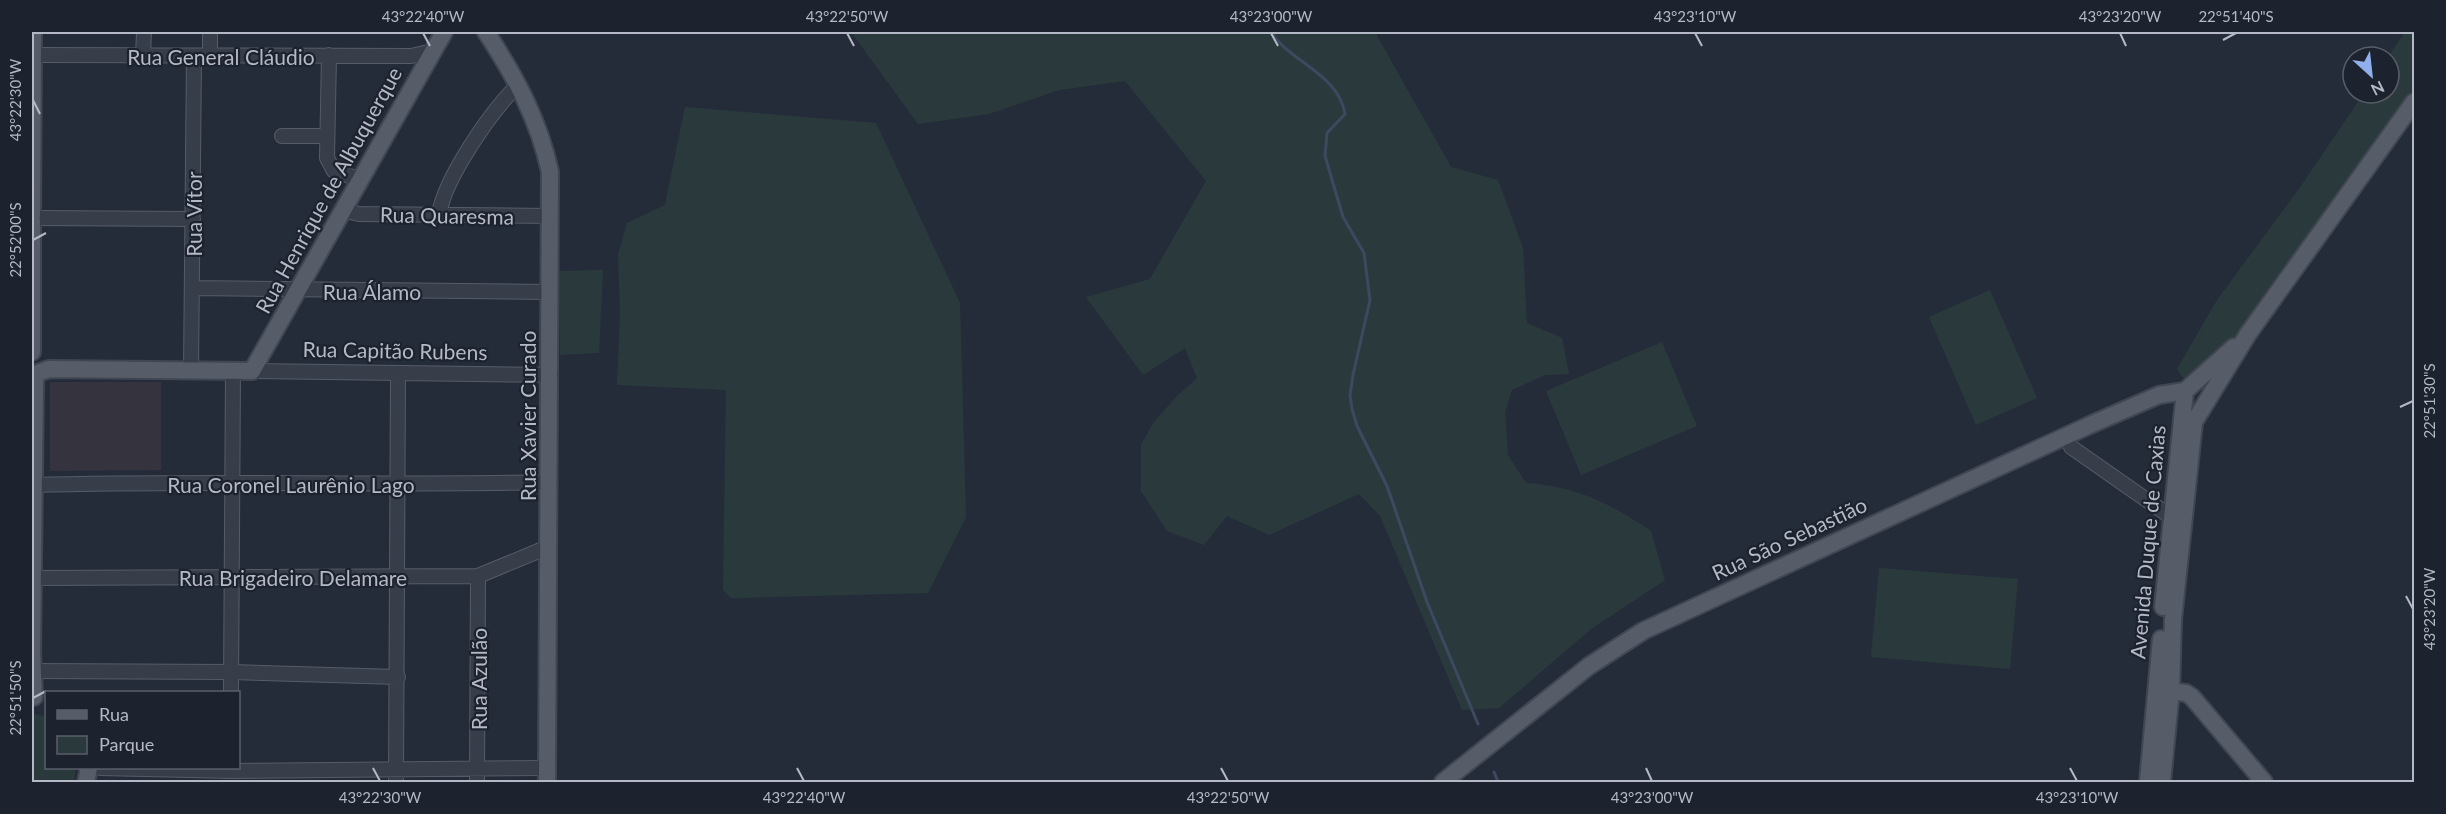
<svg xmlns="http://www.w3.org/2000/svg" width="2446" height="814" viewBox="0 0 2446 814" font-family="Lato,sans-serif">
	<rect width="100%" height="100%" fill="#252c39"/>
	<path fill="#35333e" d="M50,382h111v88l-111,1z"/>
	<path fill="#2a3a3c" d="M851,32h524l76,135 47,13 25,68 4,75 35,15 7,36 -24,1 -33,15 -7,22 3,43 18,28c52,4 83,20 125,48l14,49 -74,49 -92,79 -37,2 -82,-194 -21,-22 -90,41 -42,-19 -23,29 -37,-14 -26,-40v-46l12,-22 24,-27 20,-18 -12,-30 -42,27 -57,-78 64,-18 56,-98 -81,-100 -66,9 -70,24 -71,10z
		M2405,32h9v69l-166,233 -37,36 -28,8 -6,-9 40,-69 84,-114 63,-93h25l-1,-36z
		M685,107l191,16 84,180 6,214 -38,76 -197,5 -8,-8 3,-200 -109,-5 3,-73 -2,-58 9,-31 38,-18z
		M603,270l-4,83 -39,2 -1,-84z
		M1990,290l47,108 -61,27 -47,-108z
		M1662,342l35,84 -116,49 -35,-84z
		M1879,568l139,11 -8,90 -139,-12z
		M32,713l14,4v51h30l-2,14h-42z"/>
	<g fill="none" stroke-linecap="round" stroke-linejoin="round">
		<path stroke="#3c4960" stroke-width="3" d="M1271,32c19,30 68,42 74,82l-18,19 -2,23 18,61 21,36 6,47 -17,75 -3,20 2,14 5,17 30,60 40,116 51,122
			M1494,772l4,10"/>
		<defs>
			<path id="minor" d="M32,55l379,1 22,-5
				M329,55l-2,103 7,13 25,8
				M143,56l1,-24
				M210,57v-25
				M282,136h45
				M342,210l17,4 192,2
				M439,214c6,-36 52,-103 79,-129
				M32,218l161,1
				M193,288l357,4
				M191,371l3,-314
				M252,371l299,4
				M2071,447l100,70
				M32,485c172,-5 345,1 518,-3
				M32,578l446,-2 70,-29
				M32,671l199,1 167,5
				M231,692l2,-321
				M100,768l133,3 313,-3
				M396,782l2,-409
				M477,782l1,-206"/>
			<path id="major" d="M486,32c29,44 53,88 64,140l-3,610
				M32,216l1,-184
				M32,221v131
				M2163,607l22,-216 49,-44
				M2162,690l24,3 6,4 72,85
				M34,697l-2,-45 3,-274 3,-5 11,-4 203,2 192,-339
				M86,782l3,-14
				M1443,782l146,-116 54,-35 449,-207 67,-29 26,-4
				M2148,782l13,-143
				M2162,782l9,-92 2,-70 21,-198 54,-88 166,-232"/>
		</defs>
		<use href="#minor" stroke="#565c67" stroke-width="16"/>
		<use href="#major" stroke="#414752" stroke-width="20"/>
		<use href="#minor" stroke="#383e49" stroke-width="14"/>
		<use href="#major" stroke="#565d69" stroke-width="16"/>
	</g>
	<path fill="none" stroke="#b4b9c5" stroke-width="2" d="M423,33l7,13M847,33l7,13M1271,33l7,13M1695,33l7,13M2120,33l6,13M2223,40l13,-7M33,100l7,14M33,240l13,-7M2400,407l13,-6M2406,596l7,13M33,698l13,-7M373,768l7,13M797,768l7,13M1221,768l7,13M1646,768l6,13M2070,768l7,13"/>
	<g text-anchor="middle" dominant-baseline="central" stroke-width="4.5" stroke-linejoin="round" paint-order="stroke">
		<g font-size="21" fill="#b4b9c5" stroke="#1d232e">
			<text x="221" y="56">Rua General Cláudio</text>
			<text transform="translate(328 190) rotate(-61)">Rua Henrique de Albuquerque</text>
			<text transform="translate(193 214) rotate(-90)">Rua Vítor</text>
			<text transform="translate(447 215) rotate(1)">Rua Quaresma</text>
			<text x="372" y="291">Rua Álamo</text>
			<text transform="translate(395 350) rotate(1)">Rua Capitão Rubens</text>
			<text transform="translate(527 416) rotate(-90)">Rua Xavier Curado</text>
			<text x="291" y="484">Rua Coronel Laurênio Lago</text>
			<text transform="translate(1789 538) rotate(-25)">Rua São Sebastião</text>
			<text transform="translate(2147 542) rotate(-85)">Avenida Duque de Caxias</text>
			<text x="293" y="577">Rua Brigadeiro Delamare</text>
			<text transform="translate(478 679) rotate(-90)">Rua Azulão</text>
		</g>
	</g>
	<rect width="2446" height="814" fill="none" stroke="#1d232e" stroke-width="66"/>
	<rect x="45" y="691" width="195" height="78" fill="#1d232e" stroke="#595f6a" stroke-width="1.5"/>
	<rect x="57" y="710" width="30" height="9" fill="#565d69" stroke="#595f6a" stroke-width="1.5"/>
	<text x="99" y="721" font-size="18" fill="#b4b9c5">Rua</text>
	<rect x="57" y="736" width="30" height="18" fill="#2a3a3c" stroke="#595f6a" stroke-width="1.5"/>
	<text x="99" y="751" font-size="18" fill="#b4b9c5">Parque</text>
	<g transform="translate(2371 75) rotate(153)"><circle r="28" fill="#1d232e" stroke="#595f6a" stroke-width="1.5"/>
	<path d="M0-4.5L10 22L0 15L-10 22Z" fill="#91aeed"/>
	<text y="-9" font-size="16" font-weight="bold" text-anchor="middle" fill="#b4b9c5">N</text>
	</g>
	<rect x="33" y="33" width="2380" height="748" fill="none" stroke="#b4b9c5" stroke-width="2"/>
	<g font-size="15" text-anchor="middle" fill="#b4b9c5">
		<text x="423" y="22">43°22'40"W</text>
		<text x="847" y="22">43°22'50"W</text>
		<text x="1271" y="22">43°23'00"W</text>
		<text x="1695" y="22">43°23'10"W</text>
		<text x="2120" y="22">43°23'20"W</text>
		<text x="2236" y="22">22°51'40"S</text>
		<text transform="translate(16 100) rotate(-90)" y="5">43°22'30"W</text>
		<text transform="translate(16 240) rotate(-90)" y="5">22°52'00"S</text>
		<text transform="translate(2430 401) rotate(-90)" y="5">22°51'30"S</text>
		<text transform="translate(2430 609) rotate(-90)" y="5">43°23'20"W</text>
		<text transform="translate(16 698) rotate(-90)" y="5">22°51'50"S</text>
		<text x="380" y="803">43°22'30"W</text>
		<text x="804" y="803">43°22'40"W</text>
		<text x="1228" y="803">43°22'50"W</text>
		<text x="1652" y="803">43°23'00"W</text>
		<text x="2077" y="803">43°23'10"W</text>
	</g>
</svg>
